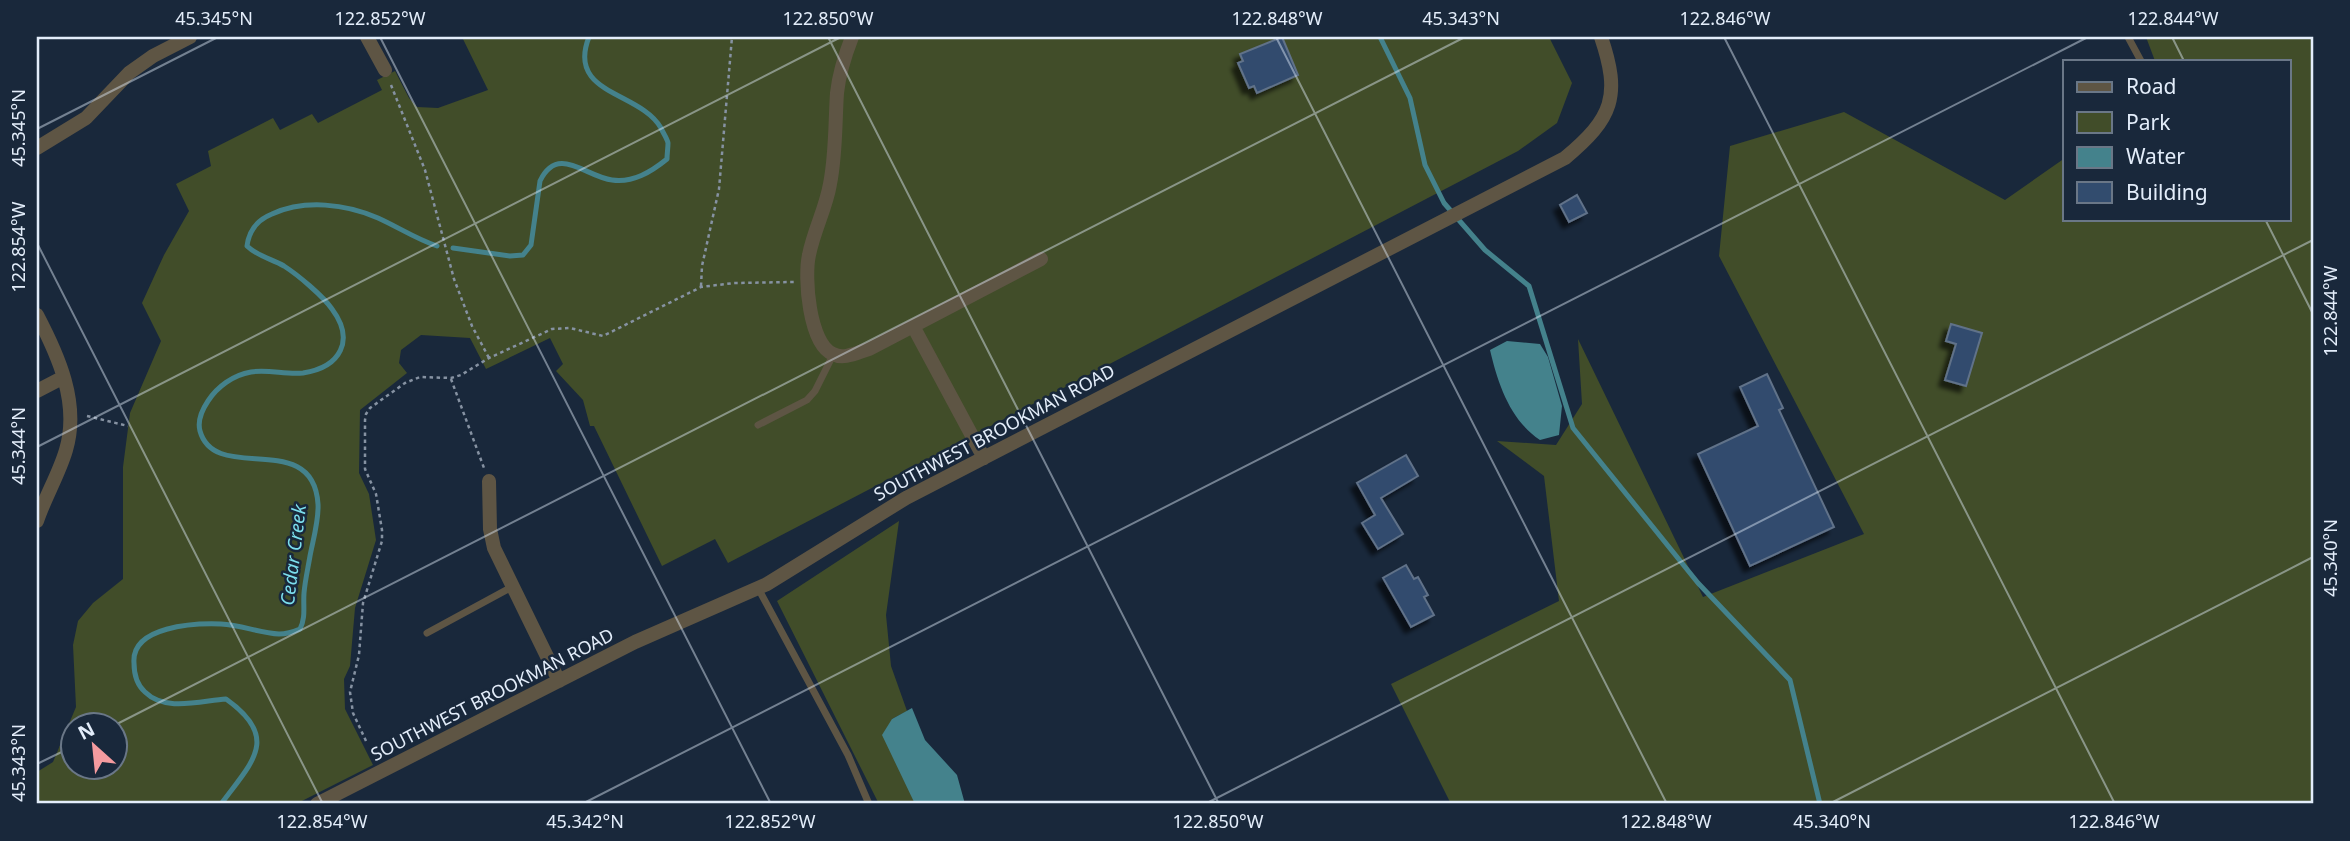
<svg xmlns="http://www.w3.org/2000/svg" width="2350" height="841" viewBox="0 0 2350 841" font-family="'Noto Sans',sans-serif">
	<defs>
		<filter id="shadow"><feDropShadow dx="-6" dy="6" stdDeviation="2" flood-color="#0009"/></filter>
	</defs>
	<rect width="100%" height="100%" fill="#19283b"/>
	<path fill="#414d29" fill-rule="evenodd" d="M462,37h1087l23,46 -15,40 -39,28 -790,412 -13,-24 -53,27 -68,-140h-4l-7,-26 -27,-29 7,-7 -13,-26 -64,31 -16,-31 -49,-3 -20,15 -2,13 8,10 -47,37 -1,63 10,21 7,46 -21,68 -5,58 -6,13 1,30 28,56 -77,39h-259v-32l16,-10 23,-55 -3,-62 5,-24 15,-18 30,-24v-112l7,-54 31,-72 -19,-38 22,-48 25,-44 -13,-27 35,-18 -3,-15 65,-33 7,12 32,-16 6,9 64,-33 -5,-10 18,-9 14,27 8,9 21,1 50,-18zM74,726h42v42h-42z
		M2146,37h167v767h-862l-60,-120 168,-83 -15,-125 -47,-35 59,4 26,-41 -4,-65 125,258 161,-63 -145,-278 11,-110 114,-34 161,88 60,-42v61h224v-158h-134z
		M899,521l-13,94 5,51 16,45 -15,8 23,85h-36l-102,-203z"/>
	<path fill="#44828c" d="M1507,341l33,3 8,13 14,49 -3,29 -19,5c-30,-20 -42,-56 -50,-90z
		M912,708l13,32 32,35 8,29h-50l-33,-69 10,-16z"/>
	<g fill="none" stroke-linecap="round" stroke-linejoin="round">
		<path stroke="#44828c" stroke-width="5" d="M1380,37l30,61 15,67 19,38 41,47 44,36 44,142 125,155 92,97 30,124
			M453,248l57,8 13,-1 8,-10 9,-64c18,-37 46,-4 72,-1 21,3 39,-8 55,-21 0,-5 1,-11 1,-16 -1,-5 -5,-10 -7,-15 -21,-37 -95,-33 -72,-91
			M221,804c31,-42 60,-66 5,-105 -26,2 -61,13 -81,-7 -9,-8 -11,-18 -11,-29 -3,-37 61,-40 87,-39 20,1 39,9 58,10 8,0 14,-2 21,-5 6,-12 3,-22 4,-36 1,-12 4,-25 6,-37 3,-16 9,-36 8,-52 -5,-76 -103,-19 -118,-73 -3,-11 2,-21 8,-30 9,-14 25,-26 43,-29 17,-3 35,3 52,1 38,-6 52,-33 29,-64 -9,-13 -34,-34 -48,-43 -12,-7 -27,-10 -37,-20 2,-16 10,-26 25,-32 33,-15 74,-10 106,4 20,9 38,21 59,28"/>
	</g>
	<path fill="#324c6e" stroke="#617289" stroke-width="2" filter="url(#shadow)" d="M1282,37l16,38 -41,18 -3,-7 -5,2 -11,-25 5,-2 -3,-7z
		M1577,195l10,18 -18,9 -9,-17z
		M1951,324l31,9 -16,53 -21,-6 11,-36 -10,-3z
		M1767,374l16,34 -4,2 55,117 -84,39 -52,-112 60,-28 -18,-39z
		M1406,455l12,21 -37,22 22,36 -25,15 -16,-26 13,-8 -18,-32z
		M1406,565l8,14 4,-2 10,18 -4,2 10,18 -23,12 -28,-49z"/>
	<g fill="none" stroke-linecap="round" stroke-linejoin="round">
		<path stroke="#8692a2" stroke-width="2.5" stroke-dasharray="3.5 3.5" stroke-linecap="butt" d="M391,85l34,85 29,109 18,47 17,32
			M701,286l1,-20 17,-77 13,-152
			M451,379l33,89
			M87,416l41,10
			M366,741l-13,-28 -3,-21 9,-37 4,-52 19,-62v-11l-6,-36 -11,-25v-49l1,-6 4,-6 35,-25 15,-6 31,1 10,-3 28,-17 63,-29 18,-1 33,8 98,-49 33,-4 60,-1"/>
		<path stroke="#5e5544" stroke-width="7" d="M2128,37l13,24
			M758,425l49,-25 8,-9 18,-36
			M758,588l90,167 21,49
			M427,633l85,-46"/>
		<path stroke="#5e5544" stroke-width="14" d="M367,37l18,33
			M852,37c-7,18 -13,37 -15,56 -2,30 -1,61 -7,91 -4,24 -16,46 -21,71 -5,22 0,89 24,99 11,6 25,-2 36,-5l172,-90
			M37,148l49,-30 43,-45 24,-17 37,-19
			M37,315c21,40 43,88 29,135 -7,24 -21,47 -29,71
			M913,326l71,132
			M37,391l25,-13
			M489,481l1,48 4,19 65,133
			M317,804l318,-162 132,-58 139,-86 659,-340c48,-40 56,-62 36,-121"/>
	</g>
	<path fill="none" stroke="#e3edfa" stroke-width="2" stroke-opacity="0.45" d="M380,37l391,767M828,37l391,767M1276,37l391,767M1724,37l391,767M2172,37l12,24M37,129l181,-92M2265,219l48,95M37,243l286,561M37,447l804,-410M113,726l1352,-689M37,764l37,-18M582,804l1506,-767M1205,804l1108,-564M1829,804l484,-247"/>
	<g text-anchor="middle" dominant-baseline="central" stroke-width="5" stroke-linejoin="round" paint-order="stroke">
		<g font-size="18" fill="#e3edfa" stroke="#19283b">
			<text transform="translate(994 432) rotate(-28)">SOUTHWEST BROOKMAN ROAD</text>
			<text transform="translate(492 694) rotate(-27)">SOUTHWEST BROOKMAN ROAD</text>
		</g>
		<g font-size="19" font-style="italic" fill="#7bdeed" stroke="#19283b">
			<text transform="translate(293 555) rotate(-83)">Cedar Creek</text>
		</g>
	</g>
	<rect width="2350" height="841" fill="none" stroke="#19283b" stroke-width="77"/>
	<rect x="2063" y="60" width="228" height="161" fill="#19283b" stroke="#6a7787" stroke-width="2"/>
	<rect x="2077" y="82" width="35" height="10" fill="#5e5544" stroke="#6a7787" stroke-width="2"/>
	<text x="2126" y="94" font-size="21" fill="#e3edfa">Road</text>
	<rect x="2077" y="112" width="35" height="21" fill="#414d29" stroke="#6a7787" stroke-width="2"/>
	<text x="2126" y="130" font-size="21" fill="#e3edfa">Park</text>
	<rect x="2077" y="147" width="35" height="21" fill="#44828c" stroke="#6a7787" stroke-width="2"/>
	<text x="2126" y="164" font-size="21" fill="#e3edfa">Water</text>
	<rect x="2077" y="182" width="35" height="21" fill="#324c6e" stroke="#6a7787" stroke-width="2"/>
	<text x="2126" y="200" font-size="21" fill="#e3edfa">Building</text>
	<g transform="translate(94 746) rotate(333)"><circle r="33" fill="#19283b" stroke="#6a7787" stroke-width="2"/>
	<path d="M0-5L12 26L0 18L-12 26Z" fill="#f59b9f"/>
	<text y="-10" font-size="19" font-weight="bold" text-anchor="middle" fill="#e3edfa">N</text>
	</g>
	<rect x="38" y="38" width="2274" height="764" fill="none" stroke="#e3edfa" stroke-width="2.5"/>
	<g font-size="18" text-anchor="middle" fill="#e3edfa">
		<text x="214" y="25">45.345°N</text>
		<text x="380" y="25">122.852°W</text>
		<text x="828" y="25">122.850°W</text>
		<text x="1277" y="25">122.848°W</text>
		<text x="1461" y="25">45.343°N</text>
		<text x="1725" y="25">122.846°W</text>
		<text x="2173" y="25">122.844°W</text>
		<text transform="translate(19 128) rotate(-90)" y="6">45.345°N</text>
		<text transform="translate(19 247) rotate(-90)" y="6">122.854°W</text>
		<text transform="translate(2331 311) rotate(-90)" y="6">122.844°W</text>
		<text transform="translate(19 446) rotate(-90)" y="6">45.344°N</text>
		<text transform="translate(2331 558) rotate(-90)" y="6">45.340°N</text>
		<text transform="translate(19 763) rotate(-90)" y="6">45.343°N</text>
		<text x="322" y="828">122.854°W</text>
		<text x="585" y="828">45.342°N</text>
		<text x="770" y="828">122.852°W</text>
		<text x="1218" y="828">122.850°W</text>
		<text x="1666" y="828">122.848°W</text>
		<text x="1832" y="828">45.340°N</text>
		<text x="2114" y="828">122.846°W</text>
	</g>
</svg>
